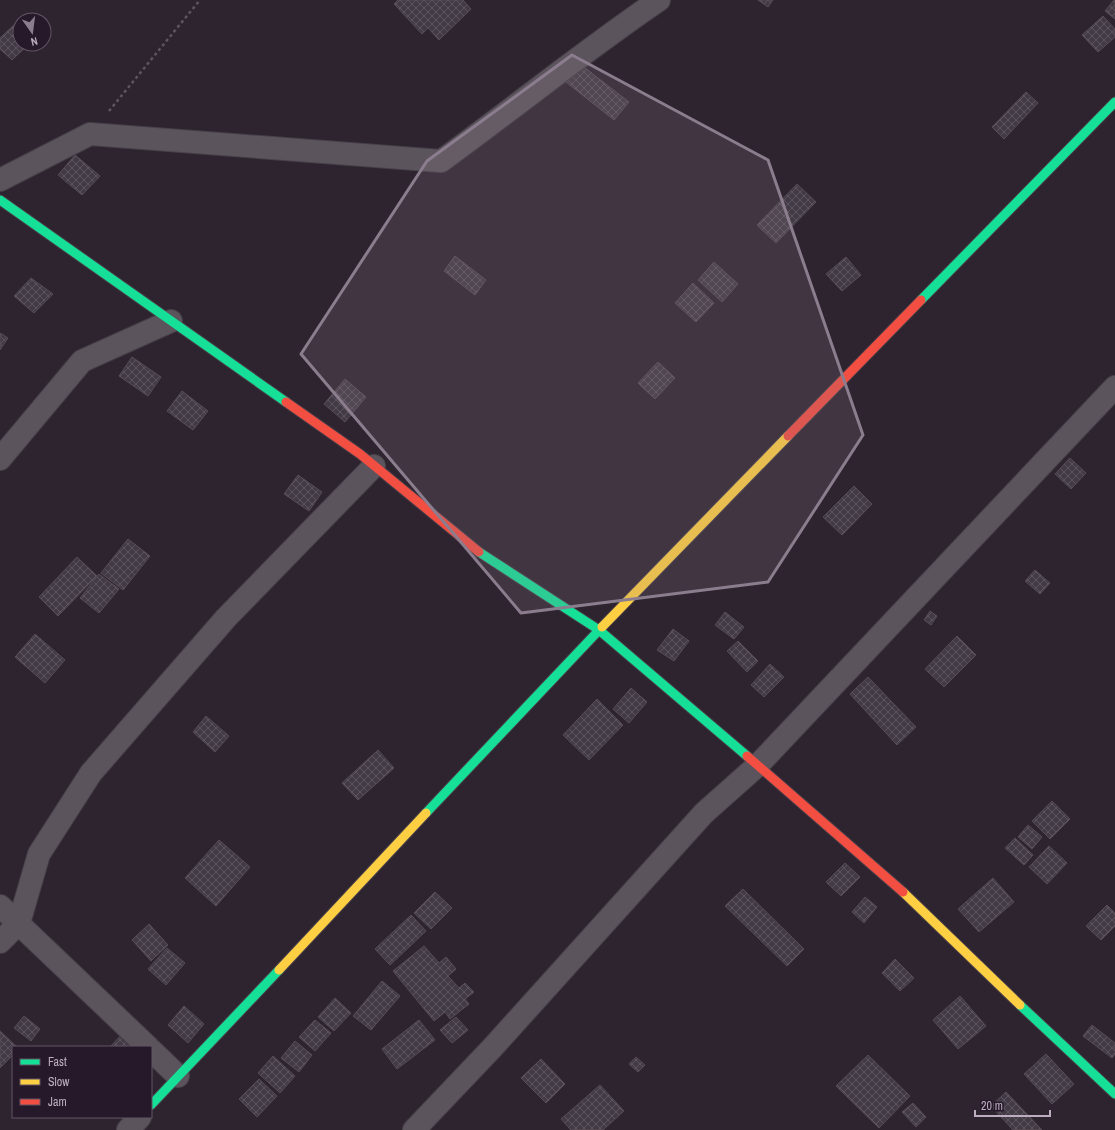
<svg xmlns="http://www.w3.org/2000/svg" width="1115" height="1130" viewBox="0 0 1115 1130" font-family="'Archivo Narrow',sans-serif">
	<defs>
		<pattern id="building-cross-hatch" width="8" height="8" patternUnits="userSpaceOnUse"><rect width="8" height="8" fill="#423a45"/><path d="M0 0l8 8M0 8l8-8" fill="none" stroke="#5c545e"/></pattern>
	</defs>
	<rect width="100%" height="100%" fill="#2d242f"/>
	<path fill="url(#building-cross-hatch)" stroke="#564c57" d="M398,0h65l8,9 -32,31 -11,-12 -6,6 -28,-30z
		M758,0h15l-5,7z
		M1114,0h1v19l-10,-8z
		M1103,16l12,13v8l-17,15 -16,-17z
		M17,22l3,3v19h9l-17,16 -12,-11v-11z
		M580,64l49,38 -15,18 -48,-38z
		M1026,92l12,11 -34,36 -12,-12z
		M75,155l25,21 -18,19 -24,-20z
		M797,184l19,18 -40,41 -19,-18z
		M455,256l31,24 -11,15 -31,-24z
		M846,257l15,18 -19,16 -16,-17z
		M714,262l24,22 -16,18 -24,-22z
		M31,278l22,16 -19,19 -20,-17z
		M693,283l21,20 -18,19 -21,-19z
		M0,333l8,5 -8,12z
		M132,357l29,20 -13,19 -29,-20z
		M658,362l17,16 -20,21 -17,-16z
		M345,379l21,18 -21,25 -21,-18z
		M182,391l26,20 -15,19 -26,-19z
		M1070,458l16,15 -15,16 -16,-15z
		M298,475l24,17 -13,19 -25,-17z
		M854,486l18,18 -30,31 -19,-18z
		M128,539l22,17 -27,34 -22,-17z
		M77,557l20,19 -39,40 -19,-19z
		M1035,570l15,13 -10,11 -15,-13z
		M99,574l20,15 -20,24 -19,-15z
		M930,611l7,5 -6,9 -7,-5z
		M725,612l19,15 -10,12 -19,-14z
		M673,629l16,12 -15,20 -17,-11z
		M35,634l30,26 -20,23 -30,-26z
		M957,636l19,19 -32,32 -19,-18z
		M738,641l20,20 -11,11 -20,-21z
		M770,664l14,13 -20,20 -13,-12z
		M868,677l48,50 -19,18 -47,-51z
		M631,688l16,14 -18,21 -16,-14z
		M597,699l26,26 -34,35 -26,-25z
		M206,716l23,20 -14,16 -22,-20z
		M378,750l16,18 -36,32 -16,-17z
		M1052,801l18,18 -20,20 -18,-18z
		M1028,825l14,12 -10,12 -14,-12z
		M1015,838l18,17 -9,10 -19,-17z
		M219,840l31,27 -34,39 -31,-28z
		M1049,846l18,17 -20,21 -18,-17z
		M845,863l15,14 -19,19 -15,-14z
		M993,878l21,24 -35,30 -21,-23z
		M743,889l61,60 -17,17 -62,-60z
		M435,892l17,16 -21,21 -17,-16z
		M865,897l12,10 -13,16 -12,-11z
		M1107,905l8,8v13l-14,14 -15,-14z
		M411,915l15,16 -36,34 -15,-16z
		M149,924l19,21 -17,16 -19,-21z
		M424,946l15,17 7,-6 10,12 -8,7 11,12 6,-5 9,9 -9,7 4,5 -19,15 -5,-7 -11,9 -41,-50z
		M167,948l18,15 -19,22 -18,-16z
		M895,959l19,19 -14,13 -18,-18z
		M382,981l18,15 -29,34 -18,-14z
		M960,996l26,30 -28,23 -25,-29z
		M335,998l16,15 -17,18 -16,-14z
		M184,1006l20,18 -16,19 -20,-18z
		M24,1016l16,13 -9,12 -17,-13z
		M456,1017l12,13 -16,13 -12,-13z
		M315,1020l16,13 -16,18 -16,-14z
		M419,1020l16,20 -38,29 -15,-20z
		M1092,1025l23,18v11l-3,4 -29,-22z
		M0,1031l17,16h-4v8l-13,13z
		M125,1031l16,16h-31z
		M295,1041l17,14 -13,17 -18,-14z
		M1046,1054l28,30 -22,20 -28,-30z
		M868,1055l42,41 -31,32 -43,-42z
		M273,1056l22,20 -15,17 -22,-20z
		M636,1057l9,8 -7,7 -9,-8z
		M541,1059l24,25 -19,19 -25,-25z
		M259,1079l18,17 -20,21 -18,-18z
		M600,1085l24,26 -21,19h-32l-10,-11z
		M1006,1092l36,38h-29l-22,-24z
		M913,1103l13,14 -10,10 -14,-15z"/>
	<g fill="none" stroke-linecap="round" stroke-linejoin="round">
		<defs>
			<path id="street" d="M0,180l90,-46 351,27c73,-53 143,-110 218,-161
				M0,459l82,-98 89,-40
				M0,906l148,141
				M0,942l19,-19 20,-69 52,-81 135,-155 148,-152
				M151,1050l27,26
				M128,1130l12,-13
				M414,1130l79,-83 211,-234 54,-48 357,-378"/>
			<path id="fast" d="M0,200l286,202
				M921,300l194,-198
				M479,552l120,78 148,126
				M426,813l176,-186
				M1020,1005l95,89
				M151,1105l128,-135"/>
			<path id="slow" d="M602,627l186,-191
				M903,892l117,113
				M279,970l147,-157"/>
			<path id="jam" d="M286,402l74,52 119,98
				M788,436l133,-136
				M747,756l156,136"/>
		</defs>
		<use href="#street" stroke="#464048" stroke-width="24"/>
		<use href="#fast" stroke="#483f49" stroke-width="11"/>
		<use href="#slow" stroke="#483f49" stroke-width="11"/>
		<use href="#jam" stroke="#483f49" stroke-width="11"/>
		<path stroke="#5c565f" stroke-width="2.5" stroke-dasharray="3 3" stroke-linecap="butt" d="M109,111l91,-111"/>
		<use href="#street" stroke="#5c545d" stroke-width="22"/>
		<use href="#fast" stroke="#16e098" stroke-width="9"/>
		<use href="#slow" stroke="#ffcf43" stroke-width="9"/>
		<use href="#jam" stroke="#f24e42" stroke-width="9"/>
	</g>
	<path fill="#8b7d8e" fill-opacity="0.2" stroke="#8b7d8e" stroke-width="3" stroke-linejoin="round" d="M572,55l196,105 95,275 -95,147 -247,31 -220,-259 126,-193z"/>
	<rect x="12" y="1046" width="140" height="72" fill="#261929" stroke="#635466"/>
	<rect x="20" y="1059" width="20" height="6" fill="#16e098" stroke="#635466"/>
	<text x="48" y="1066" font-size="12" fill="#beadc1">Fast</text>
	<rect x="20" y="1079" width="20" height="6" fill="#ffcf43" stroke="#635466"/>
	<text x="48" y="1086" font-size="12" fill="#beadc1">Slow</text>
	<rect x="20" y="1099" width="20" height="6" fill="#f24e42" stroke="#635466"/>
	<text x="48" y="1106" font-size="12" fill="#beadc1">Jam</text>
	<g transform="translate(32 32) rotate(166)"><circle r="19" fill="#261929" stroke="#635466"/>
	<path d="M0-3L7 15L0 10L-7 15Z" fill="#8b7d8e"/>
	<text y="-6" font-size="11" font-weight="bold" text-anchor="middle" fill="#beadc1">N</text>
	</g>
	<path d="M975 1110v6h75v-6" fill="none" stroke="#beadc1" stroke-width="2"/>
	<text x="981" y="1110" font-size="12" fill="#beadc1" stroke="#261929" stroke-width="3" paint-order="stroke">20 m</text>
</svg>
